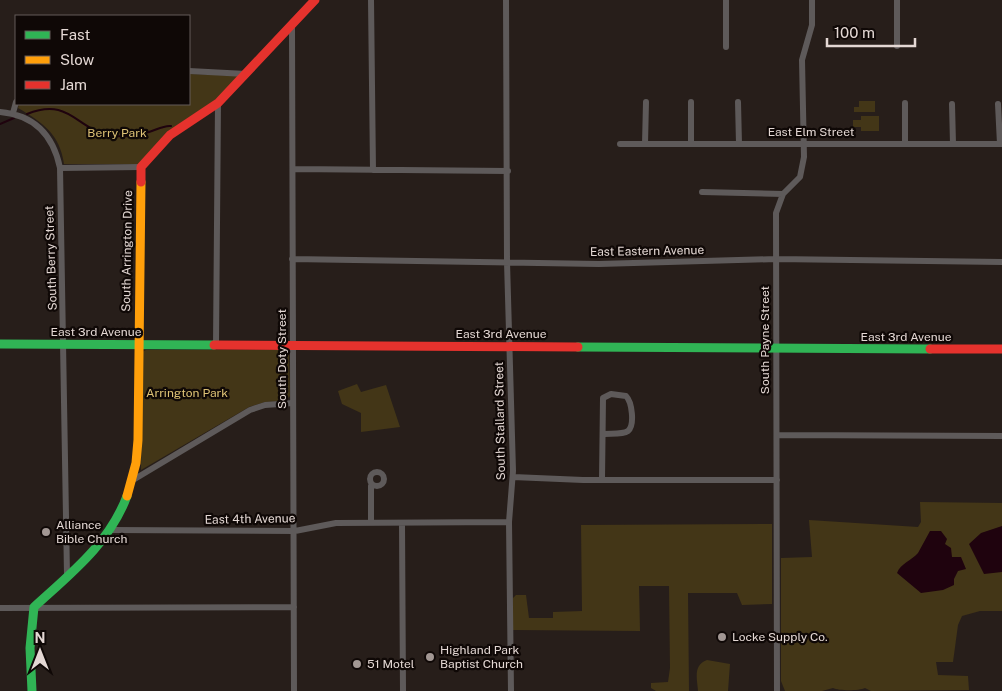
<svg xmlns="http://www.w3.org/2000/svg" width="1002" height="691" viewBox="0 0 1002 691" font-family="'Public Sans',sans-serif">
	<rect width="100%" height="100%" fill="#271e1a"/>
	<path fill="#433617" d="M189,74l54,2 -103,88h-76c-4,-30 -22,-42 -46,-56l1,-4h170z
		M859,101h16v11h-21v-5h5z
		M861,116h18v15h-18v-4h-8v-7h8z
		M146,350h143l1,46 -4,5 -21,1 -16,5 -108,63 1,-118z
		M357,384l4,8 25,-7 14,42 -39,5v-19l-19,-9 -4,-13z
		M920,502l82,1v108h-22l-18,5 -4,9 -5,37h-17l2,13 30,1 1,14 -98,1 -6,-3c-6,3 -26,3 -32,0l-11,3h-37l-4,-10v-123l31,-1 -3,-37 109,7 3,-5z
		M772,524v80l-30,1 -5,-12h-49l1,98h-33l-5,-3v-5l17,-1 2,-14 -1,-82h-30l1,45 -127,-1v-32l3,-3h10l3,23h24v-6l29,-1 -1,-86z
		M707,660l23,4 -2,27h-30c-1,-13 -5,-26 9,-31z"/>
	<path fill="#1f030e" d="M1002,526v46l-18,2 -15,-30 12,-11z
		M930,531h11l6,8 -2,5 6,4 1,9h9l5,12 -8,2 -4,8v6l-11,5 -22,3 -24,-20c4,-10 14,-12 21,-20 4,-7 8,-15 12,-22z"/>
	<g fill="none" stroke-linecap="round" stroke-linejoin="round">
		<path stroke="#1f030e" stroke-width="2" d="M27,114c45,-18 49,18 88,22 10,1 24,-1 34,-4 7,-2 15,-7 22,-6
			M0,124l14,-6"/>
		<path stroke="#5e5a5a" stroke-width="6" d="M371,0l2,170
			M506,0l1,262 6,209 -4,51 2,169
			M726,0v47
			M897,0v46
			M292,28l2,663
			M189,71l57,3
			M738,102l1,42
			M952,104l1,40
			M998,104l2,40
			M0,112c34,3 53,22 60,56l7,407
			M13,113l3,-11
			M620,144h382
			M645,144l1,-42
			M691,144v-42
			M905,144v-41
			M60,168l81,-1
			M293,169l215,2
			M702,192l81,2
			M292,259l307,5 177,-5 226,3
			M216,345l2,-242
			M778,435l224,1
			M370 479a7 7 0 1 1 14 0a7 7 0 1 1-14 0Z
			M513,477l70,3h194
			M602,479l1,-81 8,-4 15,2c6,6 9,29 2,35 -6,4 -18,2 -25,3
			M133,480l117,-70 15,-5 28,-2
			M371,523v-37
			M402,523l1,168
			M111,530l184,1 41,-8 173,-1
			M0,608l294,-1
			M777,691l-1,-478 7,-19 17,-17 4,-20 -2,-97 10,-35v-25"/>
		<path stroke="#30b455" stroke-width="9" d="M0,344l214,1
			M578,347l352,2
			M32,691l-2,-43 4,-41c36,-33 75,-63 93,-111"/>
		<path stroke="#ff9f0a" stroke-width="9" d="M127,496l9,-33 2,-23 3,-258"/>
		<path stroke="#e5322d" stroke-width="9" d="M141,182v-15l29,-32 48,-32 97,-103
			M214,345l364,2
			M930,349h72"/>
	</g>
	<g fill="#a29793" stroke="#0f0806" stroke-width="2">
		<circle cx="46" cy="532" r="5"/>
		<circle cx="722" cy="637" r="5"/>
		<circle cx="430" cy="657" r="5"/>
		<circle cx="357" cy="664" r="5"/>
	</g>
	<g text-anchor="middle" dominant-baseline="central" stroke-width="4.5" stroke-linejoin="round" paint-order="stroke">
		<g font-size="12" fill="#e4d8d4" stroke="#0f0806">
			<text x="811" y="132">East Elm Street</text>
			<text transform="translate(127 251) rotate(-89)">South Arrington Drive</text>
			<text transform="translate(647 251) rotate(-1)">East Eastern Avenue</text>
			<text transform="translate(51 258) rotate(-92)">South Berry Street</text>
			<text x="96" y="332">East 3rd Avenue</text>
			<text x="501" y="334">East 3rd Avenue</text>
			<text x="906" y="337">East 3rd Avenue</text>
			<text transform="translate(765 340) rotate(-90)">South Payne Street</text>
			<text transform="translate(282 359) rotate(-90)">South Doty Street</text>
			<text transform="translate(500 421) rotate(-91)">South Stallard Street</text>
			<text transform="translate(250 519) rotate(-1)">East 4th Avenue</text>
		</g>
		<g font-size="12" fill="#dfc376" stroke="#0f0806">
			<text x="117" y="133">Berry Park</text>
			<text x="187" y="393">Arrington Park</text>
		</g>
		<g font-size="12" fill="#e4d8d4" stroke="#0f0806" text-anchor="start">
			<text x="56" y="525">Alliance<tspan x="56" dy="14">Bible Church</tspan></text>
			<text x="732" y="637">Locke Supply Co.</text>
			<text x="440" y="650">Highland Park<tspan x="440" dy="14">Baptist Church</tspan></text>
			<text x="367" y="664">51 Motel</text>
		</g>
	</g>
	<rect x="15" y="15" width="175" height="90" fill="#0f0806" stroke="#645b58"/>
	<rect x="25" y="31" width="25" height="8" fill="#30b455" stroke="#645b58"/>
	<text x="60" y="40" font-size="15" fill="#e4d8d4">Fast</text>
	<rect x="25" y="56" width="25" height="8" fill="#ff9f0a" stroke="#645b58"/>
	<text x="60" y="65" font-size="15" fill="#e4d8d4">Slow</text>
	<rect x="25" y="81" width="25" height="8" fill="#e5322d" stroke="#645b58"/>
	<text x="60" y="90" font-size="15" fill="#e4d8d4">Jam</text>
	<g transform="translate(40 651)" stroke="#0f0806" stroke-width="4" paint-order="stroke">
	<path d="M0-4L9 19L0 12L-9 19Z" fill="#e4d8d4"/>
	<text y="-8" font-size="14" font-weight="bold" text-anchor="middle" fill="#e4d8d4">N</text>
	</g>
	<path d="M827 38v8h88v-8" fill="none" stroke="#e4d8d4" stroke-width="2.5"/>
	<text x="834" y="38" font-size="15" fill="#e4d8d4" stroke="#0f0806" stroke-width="4" paint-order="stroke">100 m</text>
</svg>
